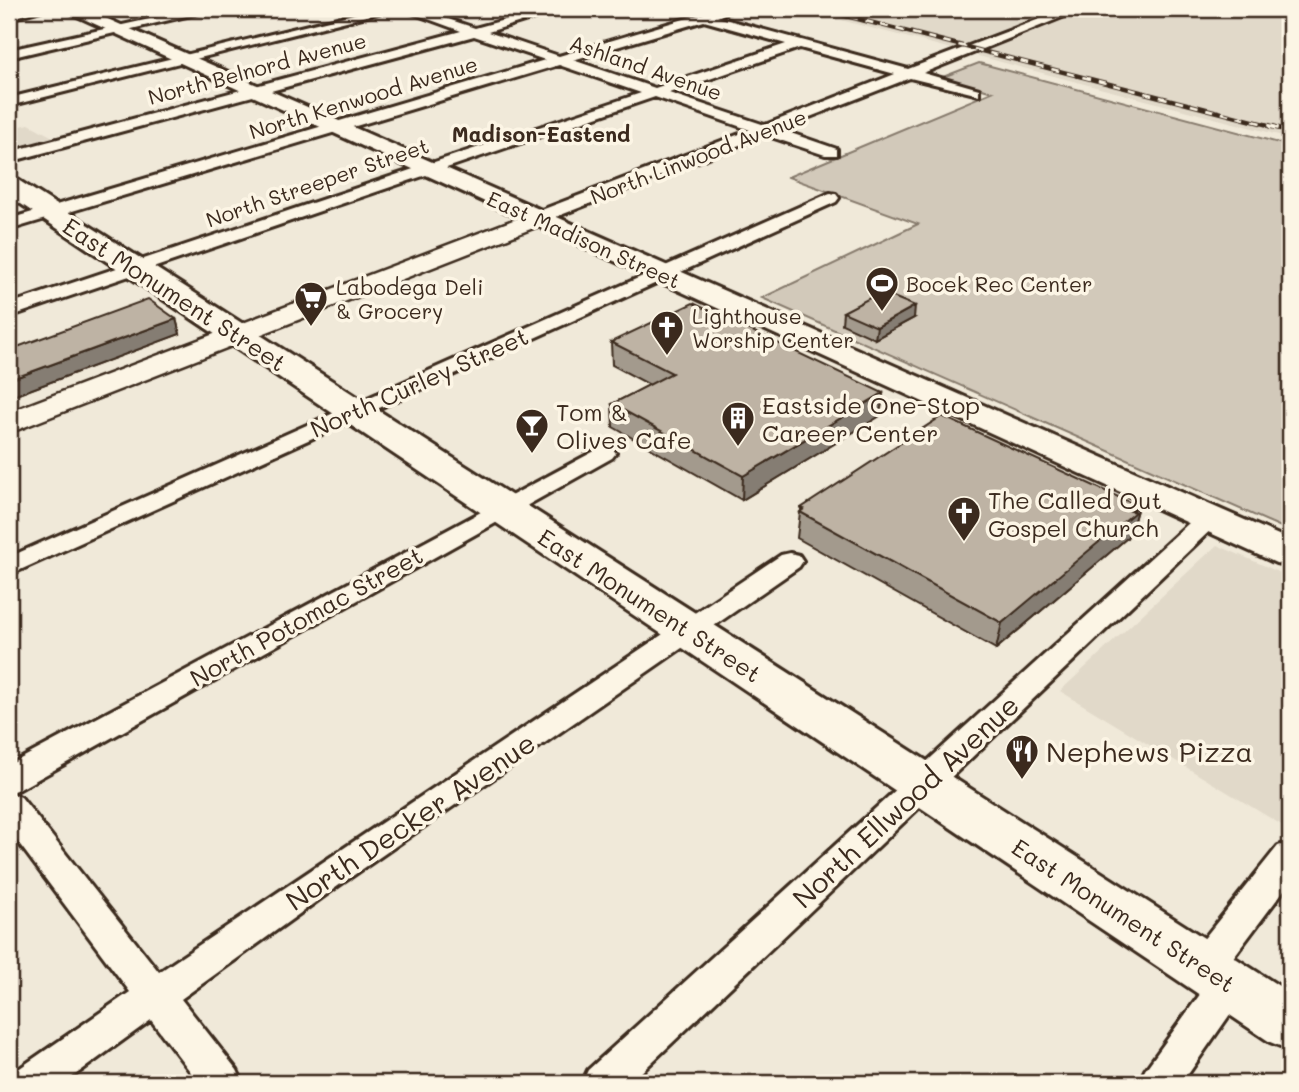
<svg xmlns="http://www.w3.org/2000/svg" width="1299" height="1092" viewBox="0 0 1299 1092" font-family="Mali,sans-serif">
	<rect width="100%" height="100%" fill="#f0e9d9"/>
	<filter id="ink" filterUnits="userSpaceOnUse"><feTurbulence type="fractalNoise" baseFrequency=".0143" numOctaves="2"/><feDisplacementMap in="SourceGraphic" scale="14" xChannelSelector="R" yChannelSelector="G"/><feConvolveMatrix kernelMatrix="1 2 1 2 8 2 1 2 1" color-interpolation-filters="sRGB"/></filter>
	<g filter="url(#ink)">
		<path fill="#e1d9c9" d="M875,9h415v129l-449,-118z
			M29,124l33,18 -53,15v-28z
			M1217,545l73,32v253l-230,-139z"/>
		<path fill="#d2c9ba" stroke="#867a6c" stroke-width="2" d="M979,63l311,83v385l-528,-233 156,-74 -130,-47 204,-85 -49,-15z"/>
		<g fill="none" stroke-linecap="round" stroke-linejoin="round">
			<defs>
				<path id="street" d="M21,9h23l-35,10v-8z
					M195,9h21l-207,49v-8z
					M374,9h20l-385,97v-8z
					M401,9h17l57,19 70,-19h19l-76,23 71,24 159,-47h18l-19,8 191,52 158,-60 14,1 -157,63 56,16v6l-69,-17 -131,51 58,20v6h-12l-60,-20 -222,87h-12l-3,-4 3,-4 219,-84 -95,-33 -646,220v-13l632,-211 -82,-28 -550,165v-11l536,-159 -71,-24 -465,126v-10l452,-121zM704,21l82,23 -131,44 -82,-28zM800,48l95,26 -130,51 -96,-32z
					M830,193l6,1 3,4 -3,4 -827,373v-18z
					M604,446l8,2 4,5 -4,5 -592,331 -11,3v-27z
					M1209,510l9,3 4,5 -4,5 -588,560h-48l6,-13 612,-557z
					M790,553l9,2 4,6 -4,6 -461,319 -157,113 56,71 6,13h-44l-48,-63 -87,63h-53l6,-13 113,-78 -121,-162v-37l12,4 138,175 622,-417z
					M1290,842v40l-67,89 6,-3 13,5 6,12 -6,12 -60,86h-43l6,-13 64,-88 -6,2 -13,-4 -6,-12 6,-12 88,-110z"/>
				<path id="secondary" d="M537,211l9,2 3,5 -3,5 -537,210v-21z"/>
				<path id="primary" d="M62,9h23l1205,531v26l-14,-3z
					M9,178l9,2 1272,813v57l-20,-8 -1261,-846z"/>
			</defs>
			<use href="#street" stroke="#3b2a1e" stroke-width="6"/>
			<use href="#secondary" stroke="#3b2a1e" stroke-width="5"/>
			<use href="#primary" stroke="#3b2a1e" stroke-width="6"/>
			<use href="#street" fill="#fcf5e5" fill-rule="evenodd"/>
			<use href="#secondary" fill="#fcf5e5" fill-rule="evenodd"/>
			<use href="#primary" fill="#fcf5e5" fill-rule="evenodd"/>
			<defs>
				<path id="rail-far1" d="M819,9l457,118"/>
				<path id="rail" d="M1269,126l21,5"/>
			</defs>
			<use href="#rail-far1" stroke="#3b2a1e" stroke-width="4.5"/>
			<use href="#rail" stroke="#3b2a1e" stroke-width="5"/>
			<use href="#rail-far1" stroke="#fcf5e5" stroke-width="2.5" stroke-dasharray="8" stroke-linecap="butt"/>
			<use href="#rail" stroke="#fcf5e5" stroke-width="3.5" stroke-dasharray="10" stroke-linecap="butt"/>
		</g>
		<path fill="#a39a8d" stroke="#3b2a1e" stroke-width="2" d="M843,312l71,6 -39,21 -33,-15z
			M176,319l4,15 -167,62 -4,-4v-42z
			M611,342l272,51 -3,23 -138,84 -129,-73 -1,-23 38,-19 -38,-20z
			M1138,506l-7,25 -2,2 -2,5 -131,111 -199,-111 3,-26 1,-1v-3z"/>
		<path fill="#857d73" stroke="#3b2a1e" stroke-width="2" d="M915,306l-1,12 -39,21 2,-12z
			M176,319l4,15 -167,62 -4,-16z
			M883,393l-3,23 -138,84 1,-24z
			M1138,506l-7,25 -2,2 -2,5 -131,111 6,-26z"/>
		<path fill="#beb3a4" stroke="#3b2a1e" stroke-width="2" d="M881,292l34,14 -38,21 -34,-15z
			M148,299l28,20 -167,61v-30z
			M693,303l190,90 -140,83 -131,-72 60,-31 -61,-31z
			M942,416l196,90 -7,5 4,1 -133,111 -202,-111 4,-3 -3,-1z"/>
	</g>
	<defs>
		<symbol id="stadium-pin" viewBox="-11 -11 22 30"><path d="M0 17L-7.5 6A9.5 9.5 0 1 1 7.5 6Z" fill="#3b2a1e" stroke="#fcf5e5"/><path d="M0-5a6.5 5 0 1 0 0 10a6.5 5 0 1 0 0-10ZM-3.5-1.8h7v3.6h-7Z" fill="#fff"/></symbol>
		<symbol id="supermarket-pin" viewBox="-11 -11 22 30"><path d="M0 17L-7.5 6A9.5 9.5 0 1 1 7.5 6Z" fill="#3b2a1e" stroke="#fcf5e5"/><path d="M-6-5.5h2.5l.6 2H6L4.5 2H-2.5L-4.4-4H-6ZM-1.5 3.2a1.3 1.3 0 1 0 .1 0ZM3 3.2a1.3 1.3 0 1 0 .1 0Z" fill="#fff"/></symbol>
		<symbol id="church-pin" viewBox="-11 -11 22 30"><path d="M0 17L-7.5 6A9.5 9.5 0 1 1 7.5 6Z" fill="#3b2a1e" stroke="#fcf5e5"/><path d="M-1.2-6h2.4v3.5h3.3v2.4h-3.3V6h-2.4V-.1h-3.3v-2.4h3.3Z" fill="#fff"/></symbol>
		<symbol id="building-pin" viewBox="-11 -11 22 30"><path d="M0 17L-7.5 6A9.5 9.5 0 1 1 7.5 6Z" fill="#3b2a1e" stroke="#fcf5e5"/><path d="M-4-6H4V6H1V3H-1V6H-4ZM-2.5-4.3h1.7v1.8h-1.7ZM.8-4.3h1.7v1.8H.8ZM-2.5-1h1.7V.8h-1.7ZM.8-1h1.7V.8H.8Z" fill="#fff"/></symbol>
		<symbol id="bar-pin" viewBox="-11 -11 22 30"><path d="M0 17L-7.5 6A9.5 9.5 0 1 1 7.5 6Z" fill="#3b2a1e" stroke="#fcf5e5"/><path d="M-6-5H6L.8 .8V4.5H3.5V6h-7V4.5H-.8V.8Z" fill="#fff"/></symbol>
		<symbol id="restaurant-pin" viewBox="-11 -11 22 30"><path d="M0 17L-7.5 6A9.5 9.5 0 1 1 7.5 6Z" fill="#3b2a1e" stroke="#fcf5e5"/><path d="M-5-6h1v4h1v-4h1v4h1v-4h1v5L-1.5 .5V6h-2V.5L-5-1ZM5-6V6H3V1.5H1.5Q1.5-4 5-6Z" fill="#fff"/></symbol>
	</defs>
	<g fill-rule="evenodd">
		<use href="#stadium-pin" x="863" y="264" width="38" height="52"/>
		<use href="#supermarket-pin" x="292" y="279" width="38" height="52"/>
		<use href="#church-pin" x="648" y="308" width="38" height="52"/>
		<use href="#building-pin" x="719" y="399" width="38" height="52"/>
		<use href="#bar-pin" x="513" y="406" width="38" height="52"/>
		<use href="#church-pin" x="945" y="494" width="38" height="52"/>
		<use href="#restaurant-pin" x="1003" y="732" width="38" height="52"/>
	</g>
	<g text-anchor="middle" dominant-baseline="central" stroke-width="7" stroke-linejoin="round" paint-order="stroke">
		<g font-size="21" fill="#3b2a1e" stroke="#fcf5e5">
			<text transform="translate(646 67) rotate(19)">Ashland Avenue</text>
			<text transform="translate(257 68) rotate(-15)">North Belnord Avenue</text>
			<text transform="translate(363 97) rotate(-17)">North Kenwood Avenue</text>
			<text transform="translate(698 156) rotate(-21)">North Linwood Avenue</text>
			<text transform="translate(317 182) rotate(-19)">North Streeper Street</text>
			<text transform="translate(584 239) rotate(24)">East Madison Street</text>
		</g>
		<g font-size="21" font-weight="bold" fill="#3b2a1e" stroke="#fcf5e5">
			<text x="541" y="133">Madison-Eastend</text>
		</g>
		<g font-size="21" fill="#3b2a1e" stroke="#fcf5e5" text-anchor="start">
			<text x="906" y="283">Bocek Rec Center</text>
			<text x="336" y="286">Labodega Deli<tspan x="336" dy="24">&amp; Grocery</tspan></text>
			<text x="692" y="315">Lighthouse<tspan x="692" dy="24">Worship Center</tspan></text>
		</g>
		<g font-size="24" fill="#3b2a1e" stroke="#fcf5e5">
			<text transform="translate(175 294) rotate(33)">East Monument Street</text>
			<text transform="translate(419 382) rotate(-24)">North Curley Street</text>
			<text transform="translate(650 605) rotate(33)">East Monument Street</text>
			<text transform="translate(306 616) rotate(-29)">North Potomac Street</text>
			<text transform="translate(1124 915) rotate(33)">East Monument Street</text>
		</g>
		<g font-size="24" fill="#3b2a1e" stroke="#fcf5e5" text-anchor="start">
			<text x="762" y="404">Eastside One-Stop<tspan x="762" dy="28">Career Center</tspan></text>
			<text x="556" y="411">Tom &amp;<tspan x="556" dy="28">Olives Cafe</tspan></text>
			<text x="988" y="499">The Called Out<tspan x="988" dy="28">Gospel Church</tspan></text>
		</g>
		<g font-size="28" fill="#3b2a1e" stroke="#fcf5e5" text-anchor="start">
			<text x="1046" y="751">Nephews Pizza</text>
		</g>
		<g font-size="28" fill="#3b2a1e" stroke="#fcf5e5">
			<text transform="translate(905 801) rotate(-43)">North Ellwood Avenue</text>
			<text transform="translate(410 821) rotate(-34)">North Decker Avenue</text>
		</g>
	</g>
	<rect width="1299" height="1092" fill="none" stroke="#fcf5e5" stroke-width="35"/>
	<rect x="18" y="18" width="1264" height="1057" fill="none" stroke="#3b2a1e" stroke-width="2.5" filter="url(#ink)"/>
</svg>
